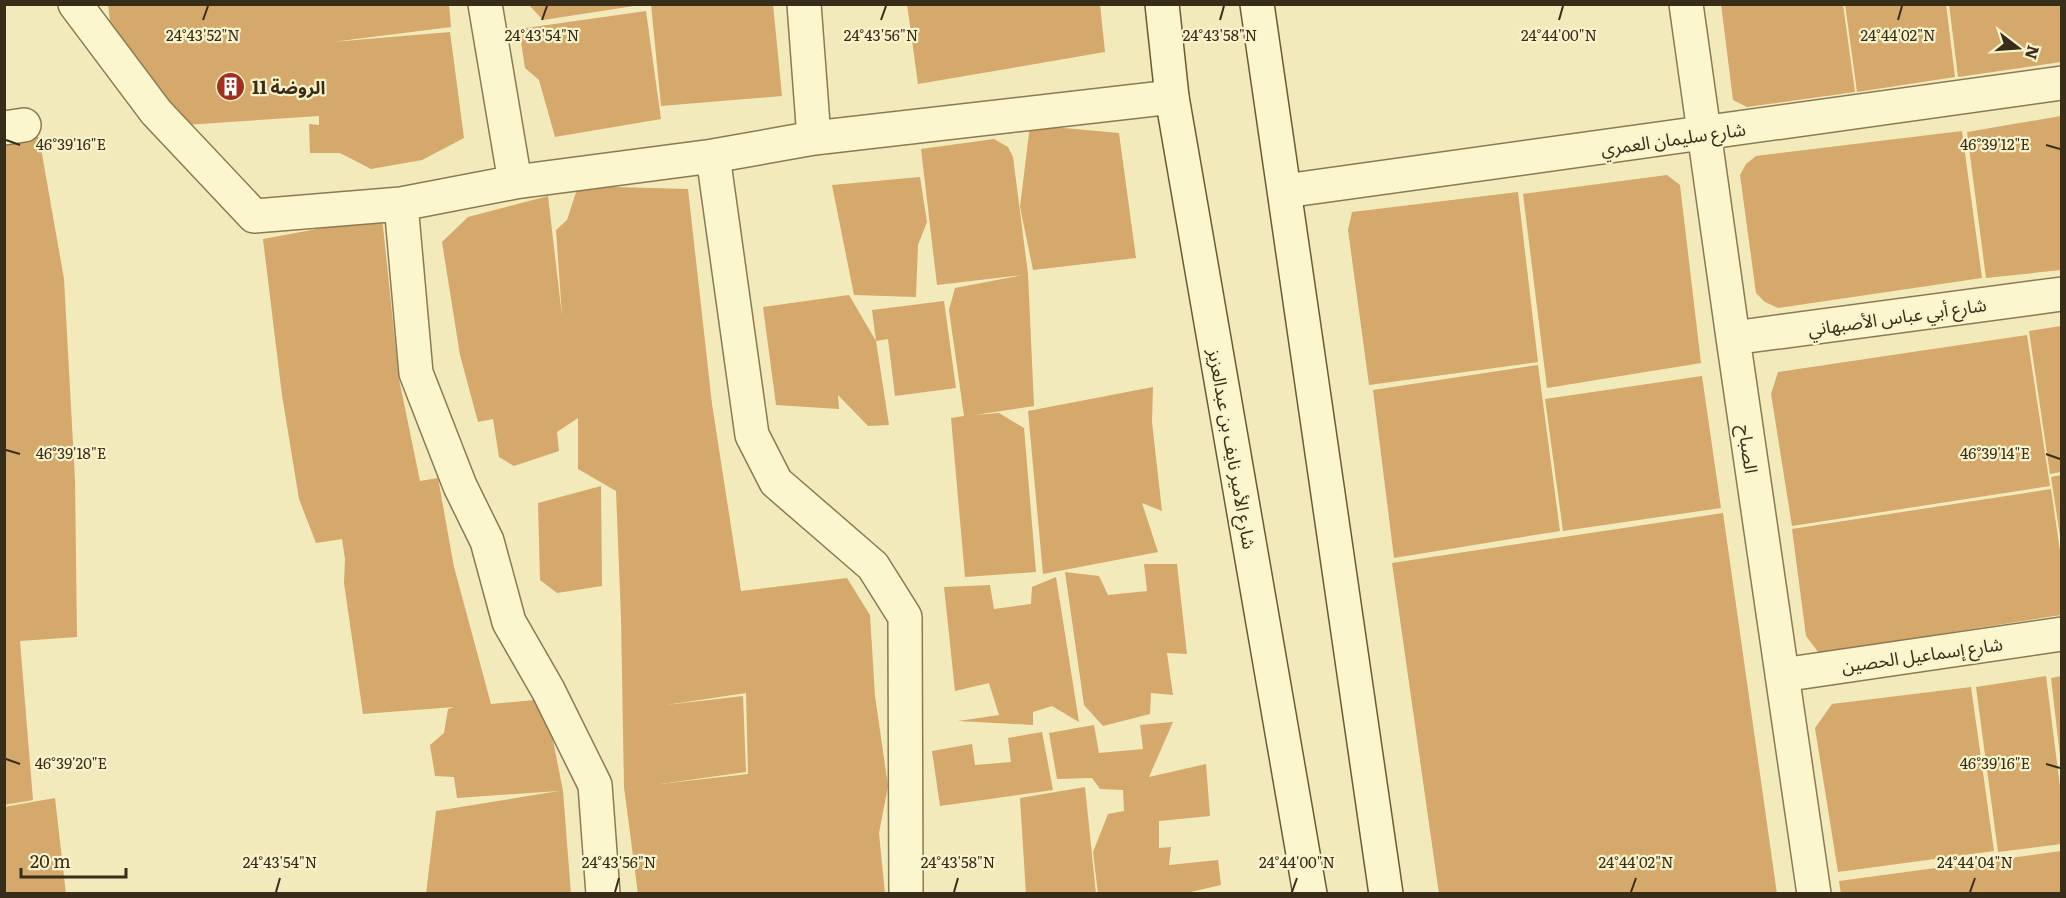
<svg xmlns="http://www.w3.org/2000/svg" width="2066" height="898" viewBox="0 0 2066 898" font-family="Literata,'Noto Sans Arabic',serif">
	<rect width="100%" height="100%" fill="#f2eaba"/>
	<path fill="#d5a86c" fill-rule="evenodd" d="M108,4h341l2,23 -119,15 118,-10 14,106 -42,22 -51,9 -31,-16h-30l-1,-29 10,1v-9l-134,9 -71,-69z
		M528,4h106v2l-91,14z
		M651,4h122l9,92 -121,10z
		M907,4h193l5,48 -187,32z
		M1721,4h122l12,88 -108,15 -14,-7z
		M1845,4h101l9,73 -98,15z
		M1949,4h112v58l-103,15z
		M646,11l15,108 -106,18 -16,-57 -14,-12 -6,-39z
		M2061,116v154l-75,8 -19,-146z
		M1030,125l89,8 17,125 -103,12 -13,-63z
		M1962,131l20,147 -204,30 -13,-6 -9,-9 -16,-118 6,-11 10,-8z
		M39,137l25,142 11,201 2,157 -57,4 13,159 -29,5v-663z
		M994,139l14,8 5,10 15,117 6,132 -59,9 24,-2 25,15 12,144 -71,5 -14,-159 13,-2 -15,-106 6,-22 68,-13 -86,10 -16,-136z
		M1667,175l13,10 21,178 -154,25 -24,-194z
		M920,177l7,45 -9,23 -2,52 -62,-2 -22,-110z
		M578,186l110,3 24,215 29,187 106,-13 23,37 5,81 13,90 -9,47 6,61h-247l-14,-107 -3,-169 -5,-127 -38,-22v-51l-21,14 2,19 -45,15 -15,-9 -6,-38 -15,3 -18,-67 -18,-113 26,-25 80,-21 14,120 -6,-86 11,-10zM746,693l2,81 -88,10 86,-12 -3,-76 -77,9z
		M1518,192l20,170 -169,23 -21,-155 4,-18z
		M382,217l17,162 21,102 18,-3 16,89 37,137 54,-5 18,92 8,103h-145l10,-83 123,-20 -102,7 -3,-21 -19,-1 -5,-31 14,-12 4,-24 6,-2 -91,7 -19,-131 1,-24 -3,-20 -26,4 -17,-44 -17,-104 -19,-156z
		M849,295l27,46 13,84 -21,1 -30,-31 1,14 -63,-4 -13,-98z
		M944,301l12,87 -61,8 -7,-57 -12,2 -4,-31z
		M2061,326v146l-11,2 -21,-143z
		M2027,335l23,151 -258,40 -21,-132 7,-22z
		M1538,365l22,166 -166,27 -21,-168z
		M1702,376l19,132 -158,23 -18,-132z
		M1153,387l-1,35 10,89 -20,-8 16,49 -115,22 -15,-163z
		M2061,475v61h-1l-9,-59z
		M601,486l1,100 -45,7 -17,-13 -2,-77z
		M2051,489l10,69v57l-242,38 -13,-17 -14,-107z
		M1723,513l54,381h-338l-47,-331z
		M1144,564h33l10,90 -20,-1 6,42 -22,-2 -1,21 -47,12 -19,-21 -19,-133 34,4 9,19 39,-4z
		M1056,577l23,145 -27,-16 -19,6v13l-75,-4 41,-6 -10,-32 -34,8 -11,-104 46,-2 4,24 37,-5 1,-17z
		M2046,676l15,118v50l-63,8 -22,-165z
		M2061,676v80h-1l-9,-78z
		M1971,687l23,164 -156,21 -23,-144 17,-24z
		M1173,722l-24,55 57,-13 4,52 -51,5v27l12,-1 -2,18 49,-5 3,25 -39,9h-84l-5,-42 15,-38 16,-3 -1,-21 -23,-1 -8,-11 -35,1 -8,-46 45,-8 5,28 44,-4 -3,-24z
		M1042,732l11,58 -113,16 -8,-55 40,-7 3,21 36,-3 -3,-24z
		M1085,787l11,107h-70l-6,-96z
		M55,798l11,96h-62v-87z
		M2061,851v43h-220l-2,-13z"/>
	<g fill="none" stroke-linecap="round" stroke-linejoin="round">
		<defs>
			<path id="street" d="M75,4l81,108 98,104 147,-12 114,-22 198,-26 101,-18 358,-41
				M485,4l30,178
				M804,4l10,134
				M1686,4l47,334 81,556
				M4,128l20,-3
				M713,156l39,279 24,47 97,84 32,51 1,277
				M1285,191l777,-108
				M401,204l15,169 44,113 27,55 22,81 39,68 47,95 8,109
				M1733,338l329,-44
				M1782,675l280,-41"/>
			<path id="secondary" d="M1162,4l10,93 138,797
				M1257,4l129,890"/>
		</defs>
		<use href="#street" stroke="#8b7953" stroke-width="36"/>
		<use href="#secondary" stroke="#6c5a36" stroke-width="36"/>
		<use href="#street" stroke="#fcf6ce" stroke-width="33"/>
		<use href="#secondary" stroke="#fcf6ce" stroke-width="33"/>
	</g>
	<path fill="none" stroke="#382d19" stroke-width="2" d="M203,20l5,-14M542,20l5,-14M881,20l5,-14M1220,20l4,-14M1559,20l4,-14M1898,20l4,-14M6,140l14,5M2046,145l14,4M6,450l14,4M2046,454l14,5M6,759l14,5M2046,764l14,4M276,892l4,-14M615,892l4,-14M954,892l4,-14M1292,892l5,-14M1631,892l5,-14M1970,892l5,-14"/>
	<defs>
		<symbol id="building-disc" viewBox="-11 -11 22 22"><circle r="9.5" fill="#a0301d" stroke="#f9f3cb"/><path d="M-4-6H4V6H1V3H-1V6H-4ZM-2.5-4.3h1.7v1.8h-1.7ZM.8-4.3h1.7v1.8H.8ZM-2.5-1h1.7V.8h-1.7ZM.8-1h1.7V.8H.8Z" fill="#fff"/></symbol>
	</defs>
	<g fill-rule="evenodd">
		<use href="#building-disc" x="214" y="70" width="33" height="33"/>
	</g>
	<g text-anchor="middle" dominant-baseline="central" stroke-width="4.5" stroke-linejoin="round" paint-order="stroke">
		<g font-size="18" font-weight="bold" fill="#382d19" stroke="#f9f3cb" text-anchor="start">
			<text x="252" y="86">الروضة 11</text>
		</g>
		<g font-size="18" fill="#382d19" stroke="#f9f3cb">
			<text transform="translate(1673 138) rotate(-8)">شارع سليمان العمري</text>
			<text transform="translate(1897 316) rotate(-8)">شارع أبي عباس الأصبهاني</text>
			<text transform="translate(1233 449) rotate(80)">شارع الأمير نايف بن عبدالعزيز</text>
			<text transform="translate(1749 449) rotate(82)">الصباح</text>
			<text transform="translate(1922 654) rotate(-8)">شارع إسماعيل الحصين</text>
		</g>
	</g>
	<g font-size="15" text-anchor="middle" fill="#382d19" stroke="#f9f3cb" stroke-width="4.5" stroke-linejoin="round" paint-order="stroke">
		<text x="203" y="41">24°43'52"N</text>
		<text x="542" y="41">24°43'54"N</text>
		<text x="881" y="41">24°43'56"N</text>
		<text x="1220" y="41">24°43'58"N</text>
		<text x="1559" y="41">24°44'00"N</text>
		<text x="1898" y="41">24°44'02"N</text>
		<text x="71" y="150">46°39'16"E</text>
		<text x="1995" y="150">46°39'12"E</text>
		<text x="71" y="459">46°39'18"E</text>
		<text x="1995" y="459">46°39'14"E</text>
		<text x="71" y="769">46°39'20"E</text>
		<text x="1995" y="769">46°39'16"E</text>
		<text x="280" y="868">24°43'54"N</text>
		<text x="619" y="868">24°43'56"N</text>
		<text x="958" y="868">24°43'58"N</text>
		<text x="1297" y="868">24°44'00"N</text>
		<text x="1636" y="868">24°44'02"N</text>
		<text x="1975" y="868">24°44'04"N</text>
	</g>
	<rect width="2066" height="898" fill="none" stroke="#382d19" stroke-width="12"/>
	<g transform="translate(2018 48) rotate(107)" stroke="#f9f3cb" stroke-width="4.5" paint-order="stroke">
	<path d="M0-4.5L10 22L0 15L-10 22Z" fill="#382d19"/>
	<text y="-9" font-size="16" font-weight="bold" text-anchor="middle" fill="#382d19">N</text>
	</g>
	<path d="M21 868v9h105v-9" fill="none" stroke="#382d19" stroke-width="3"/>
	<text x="30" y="868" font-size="18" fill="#382d19" stroke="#f9f3cb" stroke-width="4.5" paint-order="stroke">20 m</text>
</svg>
